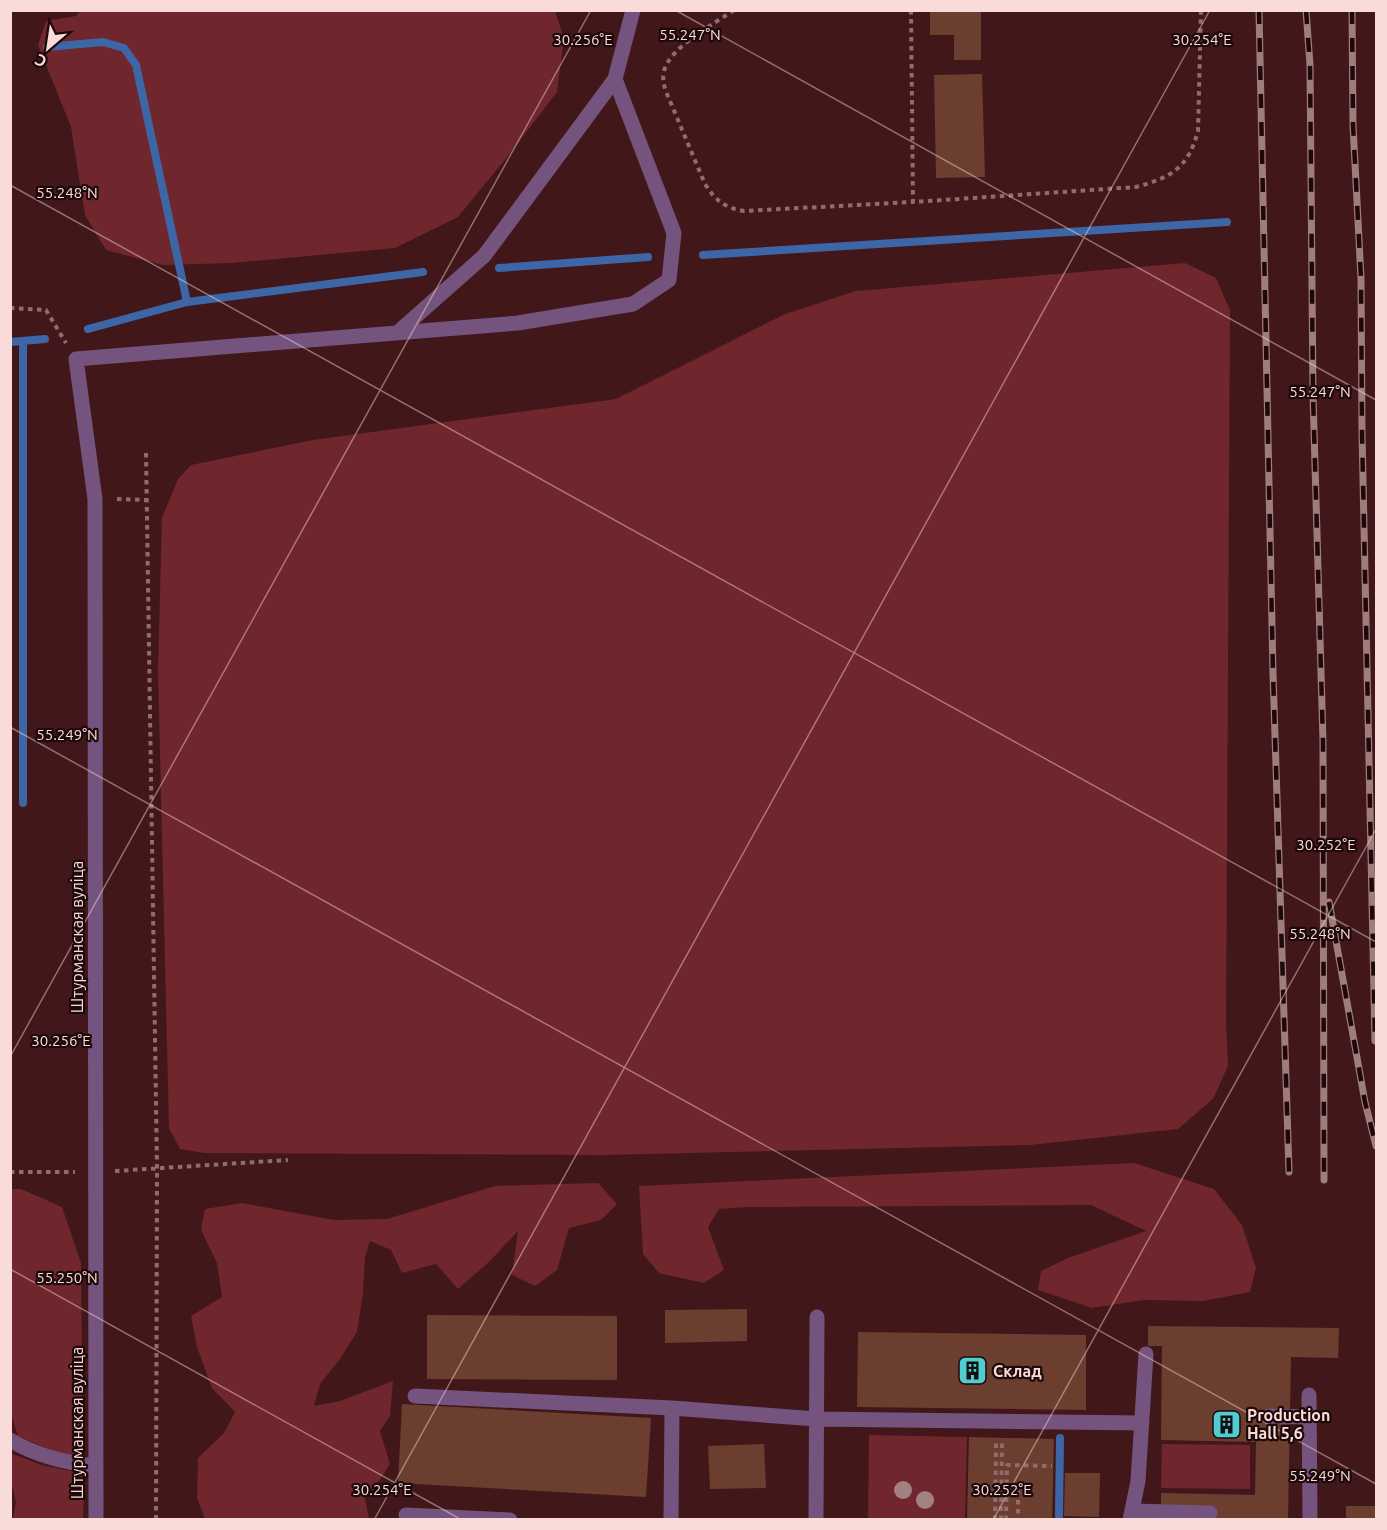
<svg xmlns="http://www.w3.org/2000/svg" width="1387" height="1530" viewBox="0 0 1387 1530" font-family="Ubuntu,sans-serif">
	<rect width="100%" height="100%" fill="#42171a"/>
	<path fill="#6f262c" d="M80,11h475l9,27 -7,54 -49,64 -50,61 -63,31 -162,15 -70,2 -57,-15 -21,-35 -14,-88 -33,-82 8,-24 30,-5z
		M1185,263l31,15 14,32 -4,715 2,41 -15,33 -35,30 -148,16 -426,10 -400,-2 -24,-4 -11,-21 -11,-458 4,-152 16,-39 13,-14 122,-25 303,-41 169,-85 71,-23z
		M1134,1163l80,26 28,36 14,43 -6,24 -47,9 -59,-1 -52,8 -54,-18 3,-19 27,-13 78,-27 -55,-26 -344,2 -28,2 -11,18 16,43 -20,13 -45,-10 -16,-19 -4,-68z
		M598,1183l19,21 -16,16 -32,8 -12,42 -22,16 -23,-11 6,-44 -28,30 -32,28 -22,-25 -34,9 -11,-23 -21,-9 -5,16 -2,36 -6,39 -17,27 -20,25 -6,22 26,-5 53,-20 -3,35 -10,15 10,33 -11,17 -15,13 5,25h-164l-8,-21 1,-40 26,-25 11,-21 -23,-24 -15,-41 -6,-31 31,-19 -5,-34 -16,-33 4,-21 37,-6 92,17 53,-1 108,-33z
		M10,1189h11l41,18 19,56 2,189 -18,4 -47,-20 -6,-19z
		M869,1435l98,2 -2,82h-97z
		M1162,1444l88,1v44l-89,-1z
		M10,1453l32,12 43,9 -2,45h-70l3,-17 -5,-20z"/>
	<g fill="none" stroke-linecap="round" stroke-linejoin="round">
		<path stroke="#3d66a6" stroke-width="8" d="M47,47l56,-5 21,6 12,17 51,237
			M703,255l524,-33
			M499,268l149,-11
			M88,329l99,-27 236,-30
			M23,341v462
			M10,342l35,-3
			M1059,1517l1,-79"/>
	</g>
	<path fill="#6b3e30" d="M930,10h51v50h-27v-25h-24z
		M982,74l3,103 -49,1 -2,-103z
		M747,1309v32l-82,2v-33z
		M427,1315l190,1v64l-190,-1z
		M1148,1326l191,2 -1,30 -47,-1 -3,163h-127v-27l94,2 1,-53 -95,-2 1,-94h-14z
		M858,1332l228,3v75l-229,-3z
		M402,1404l249,14 -5,79 -248,-14z
		M969,1437l85,2 -2,81h-85z
		M764,1444l2,44 -56,1 -2,-43z
		M1065,1473h35l-1,44 -35,-1z
		M1346,1506h30v14h-30z"/>
	<g fill="none" stroke-linecap="round" stroke-linejoin="round">
		<path stroke="#916b6d" stroke-width="4" stroke-dasharray="4.5 4.5" stroke-linecap="butt" d="M734,10c-20,14 -64,37 -70,61 -2,9 0,15 3,23l38,90c10,16 20,24 39,27l169,-9
			M911,10l2,192 223,-15c36,-10 52,-19 62,-56l3,-121
			M10,308l36,2 20,33
			M146,453l11,716 -1,351
			M117,499l29,1
			M115,1171l173,-11
			M10,1172h65
			M1018,1491v29
			M995,1520l1,-78
			M1001,1520l1,-78
			M1006,1520l1,-55 45,1"/>
		<path stroke="#74537e" stroke-width="15" d="M397,333l87,-77 131,-177
			M1309,1395l1,125
			M415,1396l257,12
			M1269,1416l40,1
			M10,1440c27,16 55,23 86,26
			M1132,1511l78,2
			M406,1515l104,5
			M96,1520l-1,-1021 -19,-140 442,-36 115,-19 36,-24 5,-47 -59,-154 18,-69
			M671,1520l1,-112 144,11 326,4
			M816,1520l1,-203
			M1130,1520l8,-39 8,-127"/>
		<defs>
			<path id="rail" d="M1259,10l14,663 16,499
				M1306,10l4,55 3,330 10,346 1,439
				M1352,10l1,115 8,153 1,155 13,608
				M1329,902l36,200 11,44"/>
		</defs>
		<use href="#rail" stroke="#a07c7d" stroke-width="7"/>
		<use href="#rail" stroke="#1d090a" stroke-width="4.5" stroke-dasharray="14" stroke-linecap="butt"/>
	</g>
	<g fill="#a28181">
		<circle cx="903" cy="1490" r="9"/>
		<circle cx="925" cy="1500" r="9"/>
	</g>
	<path fill="none" stroke="#f9dbda" stroke-width="1.5" stroke-opacity="0.45" d="M675,10l701,390M10,185l1366,757M10,727l1366,757M10,1057l581,-1047M10,1269l452,251M374,1520l836,-1510M993,1520l383,-691"/>
	<defs>
		<symbol id="building-square" viewBox="-11 -11 22 22"><rect x="-9" y="-9" width="18" height="18" rx="4" fill="#51ccd1" stroke="#1d090a"/><path d="M-4-6H4V6H1V3H-1V6H-4ZM-2.5-4.3h1.7v1.8h-1.7ZM.8-4.3h1.7v1.8H.8ZM-2.5-1h1.7V.8h-1.7ZM.8-1h1.7V.8H.8Z" fill="#111"/></symbol>
	</defs>
	<g fill-rule="evenodd">
		<use href="#building-square" x="956" y="1354" width="33" height="33"/>
		<use href="#building-square" x="1210" y="1408" width="33" height="33"/>
	</g>
	<g text-anchor="middle" dominant-baseline="central" stroke-width="4.5" stroke-linejoin="round" paint-order="stroke">
		<g font-size="16" fill="#f9dbda" stroke="#1d090a">
			<text transform="translate(77 937) rotate(-90)">Штурманская вуліца</text>
			<text transform="translate(77 1423) rotate(-90)">Штурманская вуліца</text>
		</g>
		<g font-size="16" font-weight="bold" fill="#f9dbda" stroke="#1d090a" text-anchor="start">
			<text x="993" y="1371">Склад</text>
			<text x="1247" y="1415">Production<tspan x="1247" dy="18">Hall 5,6</tspan></text>
		</g>
	</g>
	<g font-size="15" text-anchor="middle" fill="#f9dbda" stroke="#1d090a" stroke-width="4.5" stroke-linejoin="round" paint-order="stroke">
		<text x="690" y="40">55.247°N</text>
		<text x="583" y="45">30.256°E</text>
		<text x="1202" y="45">30.254°E</text>
		<text x="67" y="198">55.248°N</text>
		<text x="1320" y="397">55.247°N</text>
		<text x="67" y="740">55.249°N</text>
		<text x="1326" y="850">30.252°E</text>
		<text x="1320" y="939">55.248°N</text>
		<text x="61" y="1046">30.256°E</text>
		<text x="67" y="1283">55.250°N</text>
		<text x="1320" y="1481">55.249°N</text>
		<text x="382" y="1495">30.254°E</text>
		<text x="1002" y="1495">30.252°E</text>
	</g>
	<rect width="1387" height="1530" fill="none" stroke="#f9dbda" stroke-width="24"/>
	<g transform="translate(48 48) rotate(209)" stroke="#1d090a" stroke-width="4.5" paint-order="stroke">
	<path d="M0-4.5L10 22L0 15L-10 22Z" fill="#f9dbda"/>
	<text y="-9" font-size="16" font-weight="bold" text-anchor="middle" fill="#f9dbda">С</text>
	</g>
</svg>
